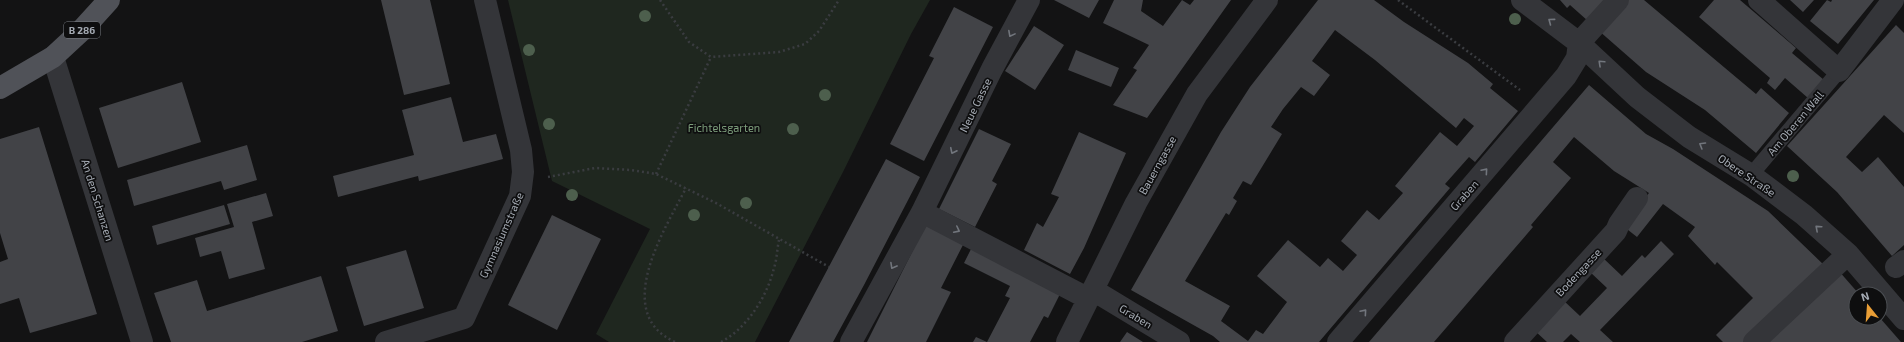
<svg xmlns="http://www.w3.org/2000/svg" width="1904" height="342" viewBox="0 0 1904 342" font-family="'Exo 2',sans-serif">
	<rect width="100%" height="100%" fill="#131314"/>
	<path fill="#1f271f" d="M508,0h422l-19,34 -68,138 -88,170h-146l-13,-8 54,-105 -98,-48z"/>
	<path fill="#424347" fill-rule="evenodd" d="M381,0h49l20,84 -46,11z
		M1054,0h45l-10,18z
		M1114,0h29l-2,11 22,15 19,-26 8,5 4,-5h37l-84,118 -34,-13 24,-35 -4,-2 16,-23 -46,-22z
		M1318,0h56l30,22 64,41 25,21 -3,4 28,23 -43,51 -6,-5 -24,27 5,4 -131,154h-99l-7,-6 -82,-46 90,-158 29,-45zM1335,30l40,30 81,68 8,-10 10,8 -17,20 -17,-14 -45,54 8,7 -24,27 -12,-10 -26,31 16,14 -14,16 -15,-13 -8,9 -32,-27 -31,36 30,26 -24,32 -7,-4 -8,11 -27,-20 9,-15 -45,-25 41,-68 3,2 8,-14 -4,-3 10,-17 8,4 31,-51 -11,-7 12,-18 18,-22 13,9 16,-21 -18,-14z
		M1560,0h48l-20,21 -18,-16 -3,3z
		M1625,0h19l112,94 5,-6 28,25 -33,40 -51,-43 -59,-38 -48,-42z
		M1714,0h26l56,48 -4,5 32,27 -16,18 -23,-20 -10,12 -8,-7 3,-5 -71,-61z
		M1790,0h24l-11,12z
		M1827,0l4,2 1,-2h42l-36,44 -28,-23z
		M954,7l39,20 -69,134 -34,-17 44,-86 -5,-2z
		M1896,25l8,8v100l-20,-18 -38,42 16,15 16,-15 26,30v58l-12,11 -55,-64 -50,-46z
		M1034,26l30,19 -29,45 -30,-19z
		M1076,50l43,18 -8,19 -43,-17z
		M182,82l19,60 -83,26 -19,-60z
		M1589,85l57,49 27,15 95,62 58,56 -80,75h-23l-7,-7 37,-37 -36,-36 -2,3 -27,-29 7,-9 -32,-23 -26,33 -14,-11 26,-33 -35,-22 -40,-34 -21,25 18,16 -40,47 2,2 -99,115h-65z
		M451,97l12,45 33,-8 7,25 -84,22 -1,-5 -80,21 -5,-21 81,-21 -12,-45z
		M39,127l58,187 -67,19 -11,-35 -19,6v-42l8,-3 -8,-26v-94z
		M979,129l32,15 -19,37 5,3 -22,43 -36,-18z
		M1079,132l47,21 -42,95 -14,26 -46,-24 13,-27 6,4 16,-30 -8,-3z
		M247,145l10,35 -33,10 -3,-9 -87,25 -7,-26z
		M886,159l34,18 -56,108 -31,57h-44z
		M266,193l7,23 -21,6 13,47 -36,10 -8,-28 -21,6 -5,-19 39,-11 -7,-23z
		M224,205l6,19 -73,21 -5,-19z
		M552,215l49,24 -44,91 -49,-25z
		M927,222l38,19 -24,47 10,4 -25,50h-59z
		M1661,241l13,13 -74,76 13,12h-33l-9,-8 -8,8h-16l-13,-12 29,-30 17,16 27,-28 -18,-17 13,-14 20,19 20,-21 3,3z
		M974,243l89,45 -15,30 -4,-2 -14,26h-43l23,-44 -5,-2 5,-10 -46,-23z
		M406,250l18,58 -60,18 -18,-59z
		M1838,270l21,24h-3v24h24l21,24h-142z
		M321,276l17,55 -36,11h-131l-17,-49 43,-13 10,31z
		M1127,332l16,10h-23z
		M976,337l11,5h-14z"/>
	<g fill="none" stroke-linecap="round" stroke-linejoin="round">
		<path stroke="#3a3c40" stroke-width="2.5" stroke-dasharray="2 3" stroke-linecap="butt" d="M660,0l29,42 22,15 68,-5 26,-8 14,-13 20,-31
			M1398,0l122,90
			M656,174l55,-117
			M548,177l47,-9 36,2 25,4 60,29 113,64
			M675,342c-64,-29 -10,-113 11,-154
			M721,342c26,-14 46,-45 53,-74 3,-9 3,-19 5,-28"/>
		<path stroke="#343539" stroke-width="15" d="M1751,175l88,-104"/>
		<path stroke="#343539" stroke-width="22" d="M1522,0l57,43 58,54 52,40 62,38 53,40 44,39 56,65
			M1759,0l80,71 54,-71
			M1579,43l39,-43
			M53,57l89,285
			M922,212l167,87
			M1896,267l8,-6
			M1093,290l86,52
			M386,342l78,-24 56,-122 3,-24 -2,-22 -36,-150
			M851,342l71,-130 70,-143 37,-69
			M1067,342l69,-139 61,-109 70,-94
			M1338,342l228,-266 11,-18 2,-15
			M1515,342l101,-111 3,-7 18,-26
			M1754,342l94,-88"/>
		<path stroke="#505258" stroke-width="22" d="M0,88l53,-31 27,-25 29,-32"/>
	</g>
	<g fill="#4d5f4d">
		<circle cx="645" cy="16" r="6"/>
		<circle cx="1515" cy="19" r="6"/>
		<circle cx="529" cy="50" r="6"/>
		<circle cx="825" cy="95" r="6"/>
		<circle cx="549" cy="124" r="6"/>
		<circle cx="793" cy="129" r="6"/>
		<circle cx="1793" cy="176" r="6"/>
		<circle cx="572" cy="195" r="6"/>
		<circle cx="746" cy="203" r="6"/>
		<circle cx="694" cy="215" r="6"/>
	</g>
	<defs><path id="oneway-chevron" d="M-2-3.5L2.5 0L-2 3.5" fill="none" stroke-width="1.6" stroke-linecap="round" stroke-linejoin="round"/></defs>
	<g stroke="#72767d">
		<use href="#oneway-chevron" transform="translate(1551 21) rotate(-143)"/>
		<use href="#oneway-chevron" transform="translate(1011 34) rotate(118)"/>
		<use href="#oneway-chevron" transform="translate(1601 63) rotate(-137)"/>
		<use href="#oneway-chevron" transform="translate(1702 145) rotate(-149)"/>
		<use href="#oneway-chevron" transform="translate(953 151) rotate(116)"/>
		<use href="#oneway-chevron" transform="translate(1485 171) rotate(-49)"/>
		<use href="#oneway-chevron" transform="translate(1818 228) rotate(-138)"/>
		<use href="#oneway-chevron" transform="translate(957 230) rotate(27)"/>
		<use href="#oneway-chevron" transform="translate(893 266) rotate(119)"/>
		<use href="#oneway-chevron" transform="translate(1364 312) rotate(-49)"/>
	</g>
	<g text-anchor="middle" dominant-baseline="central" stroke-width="3.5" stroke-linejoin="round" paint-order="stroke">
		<rect fill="#0e0e0f" stroke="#787c82" stroke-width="1" x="64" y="22" width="36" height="16" rx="3"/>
		<g font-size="10" font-weight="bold" fill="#a5abb4">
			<text x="82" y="30">B 286</text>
		</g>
		<g font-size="11" fill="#a5abb4" stroke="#0e0e0f">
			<text transform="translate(975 105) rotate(-64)">Neue Gasse</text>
			<text transform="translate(1795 123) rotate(-50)">Am Oberen Wall</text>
			<text transform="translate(1157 165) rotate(-61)">Bauerngasse</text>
			<text transform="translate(1747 175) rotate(34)">Obere Straße</text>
			<text transform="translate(1464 195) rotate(-49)">Graben</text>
			<text transform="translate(98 200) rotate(73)">An den Schanzen</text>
			<text transform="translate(501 235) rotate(-66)">Gymnasiumstraße</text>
			<text transform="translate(1578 272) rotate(-47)">Bodengasse</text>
			<text transform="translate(1136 316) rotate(31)">Graben</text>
		</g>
		<g font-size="11" fill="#7d9e7c" stroke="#0e0e0f">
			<text x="724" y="127">Fichtelsgarten</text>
		</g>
	</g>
	<g transform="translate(1868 306) rotate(343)"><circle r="19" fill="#0e0e0f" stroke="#4a4d51"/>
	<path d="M0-3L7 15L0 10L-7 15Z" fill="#e99e36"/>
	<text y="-6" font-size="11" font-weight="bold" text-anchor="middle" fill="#a5abb4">N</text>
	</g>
</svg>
